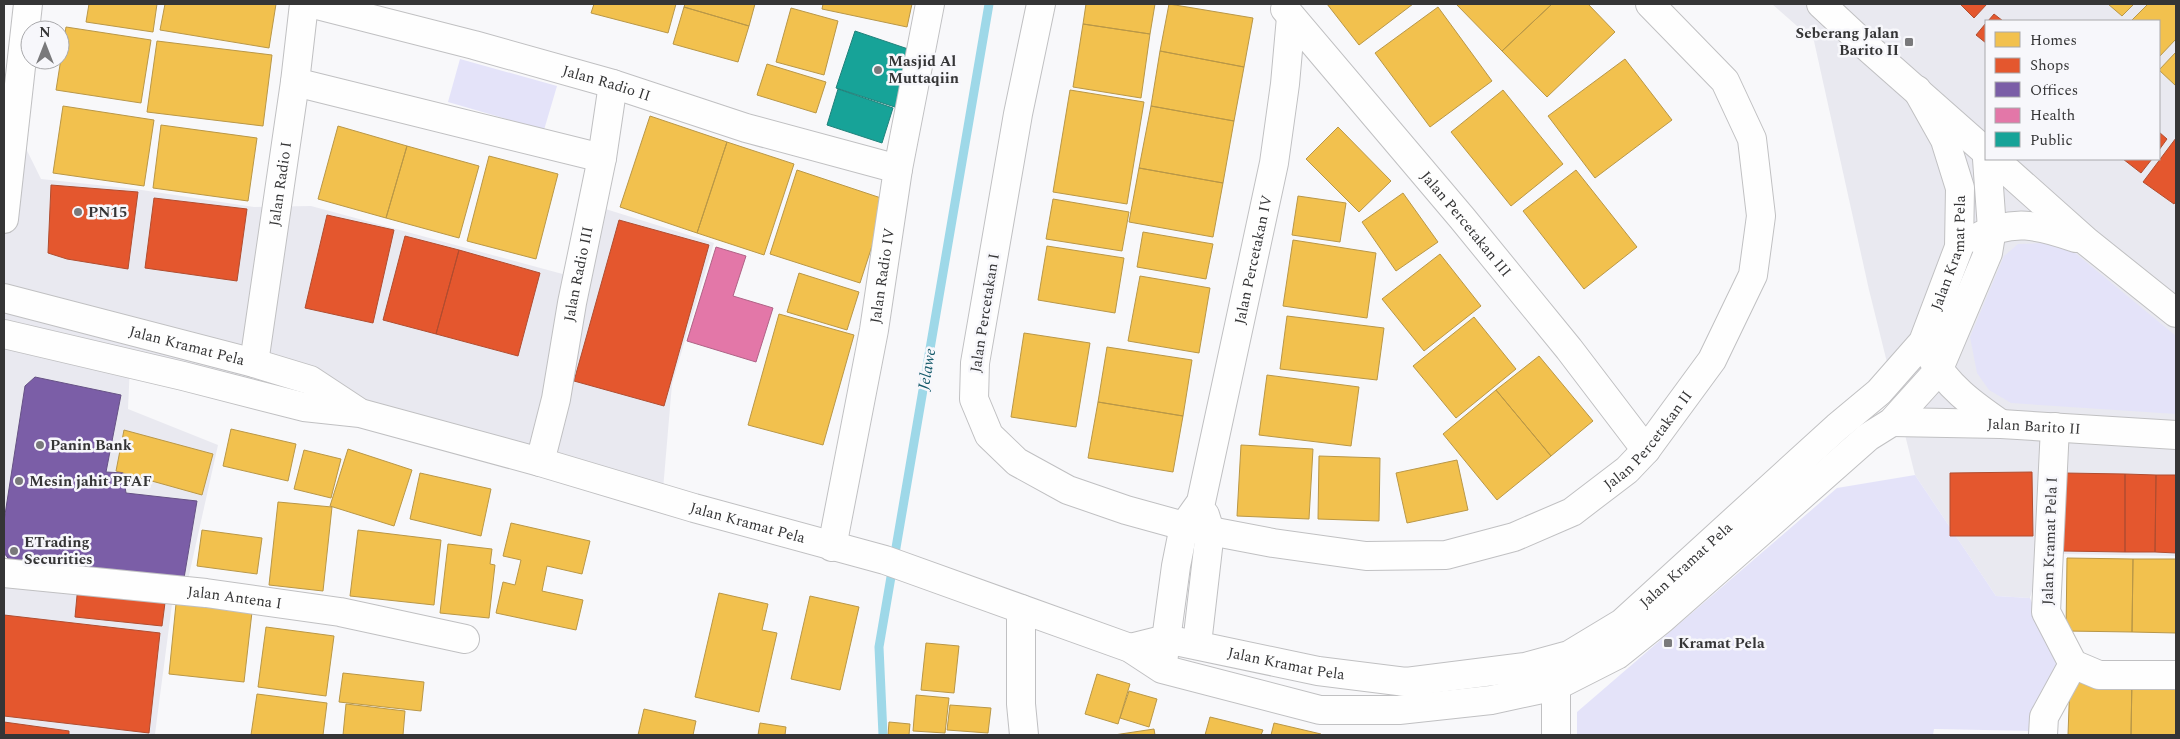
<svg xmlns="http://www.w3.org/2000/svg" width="2180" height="739" viewBox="0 0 2180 739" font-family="Spectral,serif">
	<rect width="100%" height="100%" fill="#f8f8fa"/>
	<path fill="#e9e9f0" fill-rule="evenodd" d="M1772,4h404v552l-112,-2 -23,5 -11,39 -34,-2 -81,-121 -46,-185 -55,-249zM1986,21h173v138h-173z
		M4,104l37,75 94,10 119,18 57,-1 259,70 26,-70 118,37 -42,141 -11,129 -167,-68 -364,-80 -2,44 90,36 -33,148 -13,11 -17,130 -151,1z"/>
	<path fill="#e4e3f9" d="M460,59l97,27 -13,44 -96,-28z
		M2044,243l25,5 107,88v78l-165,-11 -22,-13 -12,-17 -7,-36 34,-81 14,-12z
		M1915,475l81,121 34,2 27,68 -22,65 -101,-2 -1,6h-356v-23l260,-224z"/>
	<path fill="#f2c14e" stroke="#b99747" d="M89,4h68l-4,28 -67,-10z
		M165,4h111l-7,44 -109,-18z
		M594,4h82l-8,29 -77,-20z
		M685,4h70l-6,22 -65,-19z
		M823,4h89l-5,23 -85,-18z
		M1086,4h69l-5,30 -67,-10z
		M1169,4l84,14 -9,49 -84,-16z
		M1327,4h86l-54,41z
		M1456,4h96l-50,47z
		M1552,4h36l27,28 -68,65 -45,-46z
		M2108,4h26l-12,12z
		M2148,4h28v35l-17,18v-36h-28z
		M684,7l65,19 -11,36 -65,-18z
		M1438,7l54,74 -62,46 -55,-74z
		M791,8l47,13 -14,54 -48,-13z
		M1083,24l67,10 -9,64 -68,-11z
		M66,27l85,13 -10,63 -85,-13z
		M157,41l115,14 -9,71 -116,-14z
		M1160,51l84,16 -10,54 -83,-15z
		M2176,52v34l-17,-16z
		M1625,59l47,61 -77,58 -47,-62z
		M767,64l59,18 -10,31 -59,-18z
		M1070,90l74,12 -17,102 -74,-12z
		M1503,90l60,74 -52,42 -60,-74z
		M63,106l91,14 -10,66 -91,-13z
		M1151,106l83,15 -11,62 -84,-15z
		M650,116l77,26 -30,91 -77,-26z
		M161,125l96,13 -9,63 -95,-13z
		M338,126l69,20 -21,72 -68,-19z
		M1338,127l53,54 -32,31 -53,-53z
		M727,142l67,22 -30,91 -67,-22z
		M407,146l72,20 -20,72 -73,-20z
		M489,156l69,18 -22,85 -69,-18z
		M1139,168l84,15 -10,54 -84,-15z
		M797,170l90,30 -27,83 -90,-29z
		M1576,170l61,77 -53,42 -61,-78z
		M1403,193l35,49 -42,29 -34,-49z
		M1298,196l48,7 -6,39 -48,-7z
		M1053,199l76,13 -7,39 -76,-12z
		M1143,232l70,12 -7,35 -69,-12z
		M1293,240l83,13 -9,65 -84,-12z
		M1047,246l77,12 -9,55 -77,-13z
		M1440,254l41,52 -57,45 -42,-52z
		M799,273l60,19 -12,38 -60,-18z
		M1140,276l70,12 -11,65 -71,-12z
		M779,314l75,21 -31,110 -75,-20z
		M1287,316l97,12 -7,52 -97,-11z
		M1474,317l42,52 -60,49 -43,-52z
		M1024,333l66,10 -14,84 -65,-10z
		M1107,347l85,13 -9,56 -85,-14z
		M1539,356l54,65 -42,35 -55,-66z
		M1267,375l92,12 -8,59 -92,-11z
		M1496,390l55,66 -54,44 -54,-66z
		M1098,402l85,14 -10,56 -85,-14z
		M231,429l65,15 -8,37 -65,-15z
		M124,430l89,24 -11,41 -86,-24z
		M1241,445l72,4 -4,70 -72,-3z
		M348,449l64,21 -18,56 -64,-20z
		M304,450l37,9 -10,39 -37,-9z
		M1319,456l61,2 -1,63 -61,-2z
		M1457,460l11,50 -61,13 -11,-50z
		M420,473l71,16 -10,47 -71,-17z
		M278,502l54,5 -9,84 -54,-6z
		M511,523l79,18 -8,33 -35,-8 -5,25 41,9 -7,30 -80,-17 7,-31 12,3 6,-25 -18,-4z
		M202,530l60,8 -5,36 -60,-8z
		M358,530l83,10 -7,65 -84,-9z
		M448,544l44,5 -2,15 5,1 -6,53 -49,-5z
		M2067,558l66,1 -1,73 -66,-1z
		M2133,559h43v74l-44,-1z
		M719,593l49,11 -6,26 15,3 -18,79 -64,-15z
		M810,596l49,11 -19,83 -49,-11z
		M176,604l76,8 -8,70 -75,-8z
		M266,627l68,9 -8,60 -68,-9z
		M926,643l33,3 -5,47 -33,-3z
		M343,673l81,9 -3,29 -82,-9z
		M1097,674l33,10 -12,40 -33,-10z
		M2132,677l-1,58h-63l2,-56z
		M2132,677l44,1v57h-45z
		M1129,691l28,8 -8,28 -29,-9z
		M257,694l70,9 -4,32h-72z
		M916,695l33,3 -4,35 -32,-2z
		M346,704l59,7 -2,24h-60z
		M950,705l41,3 -3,25 -41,-3z
		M644,709l52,12 -3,14h-55z
		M1210,717l53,13 -2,5h-56z
		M889,722l21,2 -1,11h-21z
		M760,723l26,4 -1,8h-27z
		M1274,723l47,11v1h-50z
		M1154,729l1,6h-41z"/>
	<path fill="#e4572e" stroke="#b04d30" d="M1960,4h27l-13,14z
		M1994,14l9,7h-15z
		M1986,23v20l-10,-8z
		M2159,132l8,7 -8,11z
		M2176,138v63l-2,3 -31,-22z
		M2123,159h29l-11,14z
		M51,185l87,7 -10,77 -61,-10 -19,-6z
		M154,198l93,11 -10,72 -92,-13z
		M327,215l67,15 -21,93 -68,-15z
		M619,220l90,25 -45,161 -90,-25z
		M405,236l54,14 -23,84 -53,-14z
		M459,250l81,23 -22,83 -82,-22z
		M2032,472l1,64h-83v-63z
		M2064,473l61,1v78l-62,-1z
		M2125,474l31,1 -1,77h-30z
		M2156,475h20v78l-21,-1z
		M78,585l88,10 -4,31 -87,-9z
		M4,615l156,18 -11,100 -145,-17z
		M4,722l65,9v4h-65z"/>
	<path fill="#7b5ea7" stroke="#665285" d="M35,377l86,18 -15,77 17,1 3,20 71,8 -14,83 -172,-22 -7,-9v-32l21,-135z"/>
	<path fill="#e377a8" stroke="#af6386" d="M716,247l30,9 -13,40 40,12 -17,54 -69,-21z"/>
	<path fill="#17a398" stroke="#20827b" d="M855,31l62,21 -13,58 -68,-22z
		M838,89l55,19 -11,35 -55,-18z"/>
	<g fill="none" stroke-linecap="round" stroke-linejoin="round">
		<path stroke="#9ed8e8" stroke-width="9" d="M883,735l-4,-88 110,-643"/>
		<defs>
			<g id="minor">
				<path id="s1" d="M313,4l161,41 139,39 133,44 152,41"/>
				<path id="s2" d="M1041,4l-23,110 -43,249 -1,36 15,36 28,27 51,28 58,20 58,16 89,17 93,13 80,-1 68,-18 58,-25 55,-42 19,-20 66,-90 41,-85 8,-59 -9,-77 -27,-58 -75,-77"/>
				<path id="s3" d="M1285,9l177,209 107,131 77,101"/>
				<path d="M295,82l307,76"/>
				<path id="s4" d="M254,363l41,-281 9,-78"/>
				<path d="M2055,427l-9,185 27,52 26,11h77"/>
				<path id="s5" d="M540,462l16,-63 16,-96 30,-145 11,-74"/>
				<path id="s6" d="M832,547l42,-217 24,-161 32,-165"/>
				<path id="s7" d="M4,573l202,20 134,19 125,27"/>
				<path d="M1197,644l13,-113 -5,-16"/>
				<path id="s8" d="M1163,662l13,-96 8,-40 17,-24 73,-339 11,-79 6,-67"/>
				<path d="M1556,686v49"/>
				<path d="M2043,735l1,-18 29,-53"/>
			</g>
			<g id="tertiary">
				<path d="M1821,4l45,42 120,106"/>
				<path d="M1994,159l92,82 90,72"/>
				<path d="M1976,238c36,-20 63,-13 100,0"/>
				<path id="s9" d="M4,298l250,65 56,17 47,31"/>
				<path id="s10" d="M4,334l179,42 121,31 56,6 180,49 154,46 191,52 245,88 32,21 158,41h79l92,-10 65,-14 61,-31 45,-36 206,-182 24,-15 46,-51 50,-118 4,-24 -5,-70"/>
				<path d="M1930,355c17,31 42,49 71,69"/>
				<path id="s11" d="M1892,422l109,2 175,11"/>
				<path d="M1021,609v95l3,31"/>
				<path id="s12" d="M1130,648l36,-9 152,32 88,11 119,-15 44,-12 53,-32 215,-196 42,-35 44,-50 36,-95 1,-59 -15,-48 -28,-50"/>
			</g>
			<path id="secondary" d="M4,219l24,-215"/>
		</defs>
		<use href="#minor" stroke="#c0c0c2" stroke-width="30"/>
		<use href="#tertiary" stroke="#c0c0c2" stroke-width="30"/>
		<use href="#secondary" stroke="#c0c0c2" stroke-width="30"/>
		<use href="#minor" stroke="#fefefe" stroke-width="28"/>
		<use href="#tertiary" stroke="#fefefe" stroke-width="28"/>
		<use href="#secondary" stroke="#fefefe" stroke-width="28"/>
	</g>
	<g fill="#79797b" stroke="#f7f7fb" stroke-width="2">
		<rect x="1904" y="37" width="10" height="10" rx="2.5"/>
		<circle cx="878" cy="70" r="5"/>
		<circle cx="78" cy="212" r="5"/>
		<circle cx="40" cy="445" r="5"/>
		<circle cx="19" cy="481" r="5"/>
		<circle cx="14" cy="551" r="5"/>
		<rect x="1663" y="638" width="10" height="10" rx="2.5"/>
	</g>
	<g text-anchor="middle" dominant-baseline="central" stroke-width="5" stroke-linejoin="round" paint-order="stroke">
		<g font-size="15" font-weight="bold" fill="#353536" stroke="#f7f7fb" text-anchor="start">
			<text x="1899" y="33" text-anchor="end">Seberang Jalan<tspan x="1899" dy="17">Barito II</tspan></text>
			<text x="888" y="61">Masjid Al<tspan x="888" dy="17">Muttaqiin</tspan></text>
			<text x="88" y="212">PN15</text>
			<text x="50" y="445">Panin Bank</text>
			<text x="29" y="481">Mesin jahit PFAF</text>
			<text x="24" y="542">ETrading<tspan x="24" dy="17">Securities</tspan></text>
			<text x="1678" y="643">Kramat Pela</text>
		</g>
		<g font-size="15" fill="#353536" stroke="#f7f7fb">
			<text stroke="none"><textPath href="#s1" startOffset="304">Jalan Radio II</textPath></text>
			<text stroke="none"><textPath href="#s4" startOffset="181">Jalan Radio I</textPath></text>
			<text stroke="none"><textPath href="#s3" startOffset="281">Jalan Percetakan III</textPath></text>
			<text stroke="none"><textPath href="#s12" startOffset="1015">Jalan Kramat Pela</textPath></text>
			<text stroke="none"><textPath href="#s8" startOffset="415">Jalan Percetakan IV</textPath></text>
			<text stroke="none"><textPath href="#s5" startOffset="192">Jalan Radio III</textPath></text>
			<text stroke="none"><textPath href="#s6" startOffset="276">Jalan Radio IV</textPath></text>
			<text transform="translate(985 313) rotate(-81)">Jalan Percetakan I</text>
			<text stroke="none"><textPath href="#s9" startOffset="189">Jalan Kramat Pela</textPath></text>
			<text stroke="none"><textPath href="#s11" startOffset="142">Jalan Barito II</textPath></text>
			<text stroke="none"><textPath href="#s2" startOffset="1162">Jalan Percetakan II</textPath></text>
			<text stroke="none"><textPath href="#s10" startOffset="768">Jalan Kramat Pela</textPath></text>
			<text transform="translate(2050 541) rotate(-88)">Jalan Kramat Pela I</text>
			<text stroke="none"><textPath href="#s12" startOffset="595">Jalan Kramat Pela</textPath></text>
			<text stroke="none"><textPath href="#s7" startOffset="232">Jalan Antena I</textPath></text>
			<text stroke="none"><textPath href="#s12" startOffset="160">Jalan Kramat Pela</textPath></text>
		</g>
		<g font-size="16" font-style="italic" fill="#165b6b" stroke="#f7f7fb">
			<text transform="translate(927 369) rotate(-80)">Jelawe</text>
		</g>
	</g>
	<rect width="2180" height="739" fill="none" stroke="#353536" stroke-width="10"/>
	<rect x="1985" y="20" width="175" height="140" fill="#f7f7fb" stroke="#a9a9ac"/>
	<rect x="1995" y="32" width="25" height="15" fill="#f2c14e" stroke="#a9a9ac"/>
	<text x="2030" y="45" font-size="15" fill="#353536">Homes</text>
	<rect x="1995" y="58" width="25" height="15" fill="#e4572e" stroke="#a9a9ac"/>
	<text x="2030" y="70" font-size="15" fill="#353536">Shops</text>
	<rect x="1995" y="82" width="25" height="15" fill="#7b5ea7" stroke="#a9a9ac"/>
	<text x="2030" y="95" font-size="15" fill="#353536">Offices</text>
	<rect x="1995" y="108" width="25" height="15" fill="#e377a8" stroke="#a9a9ac"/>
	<text x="2030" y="120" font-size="15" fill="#353536">Health</text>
	<rect x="1995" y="132" width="25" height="15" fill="#17a398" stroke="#a9a9ac"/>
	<text x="2030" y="145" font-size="15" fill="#353536">Public</text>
	<g transform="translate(45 45)"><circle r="24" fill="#f7f7fb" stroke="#a9a9ac"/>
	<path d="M0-4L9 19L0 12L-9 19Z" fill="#79797b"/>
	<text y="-8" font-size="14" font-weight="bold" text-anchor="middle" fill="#353536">N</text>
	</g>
</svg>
